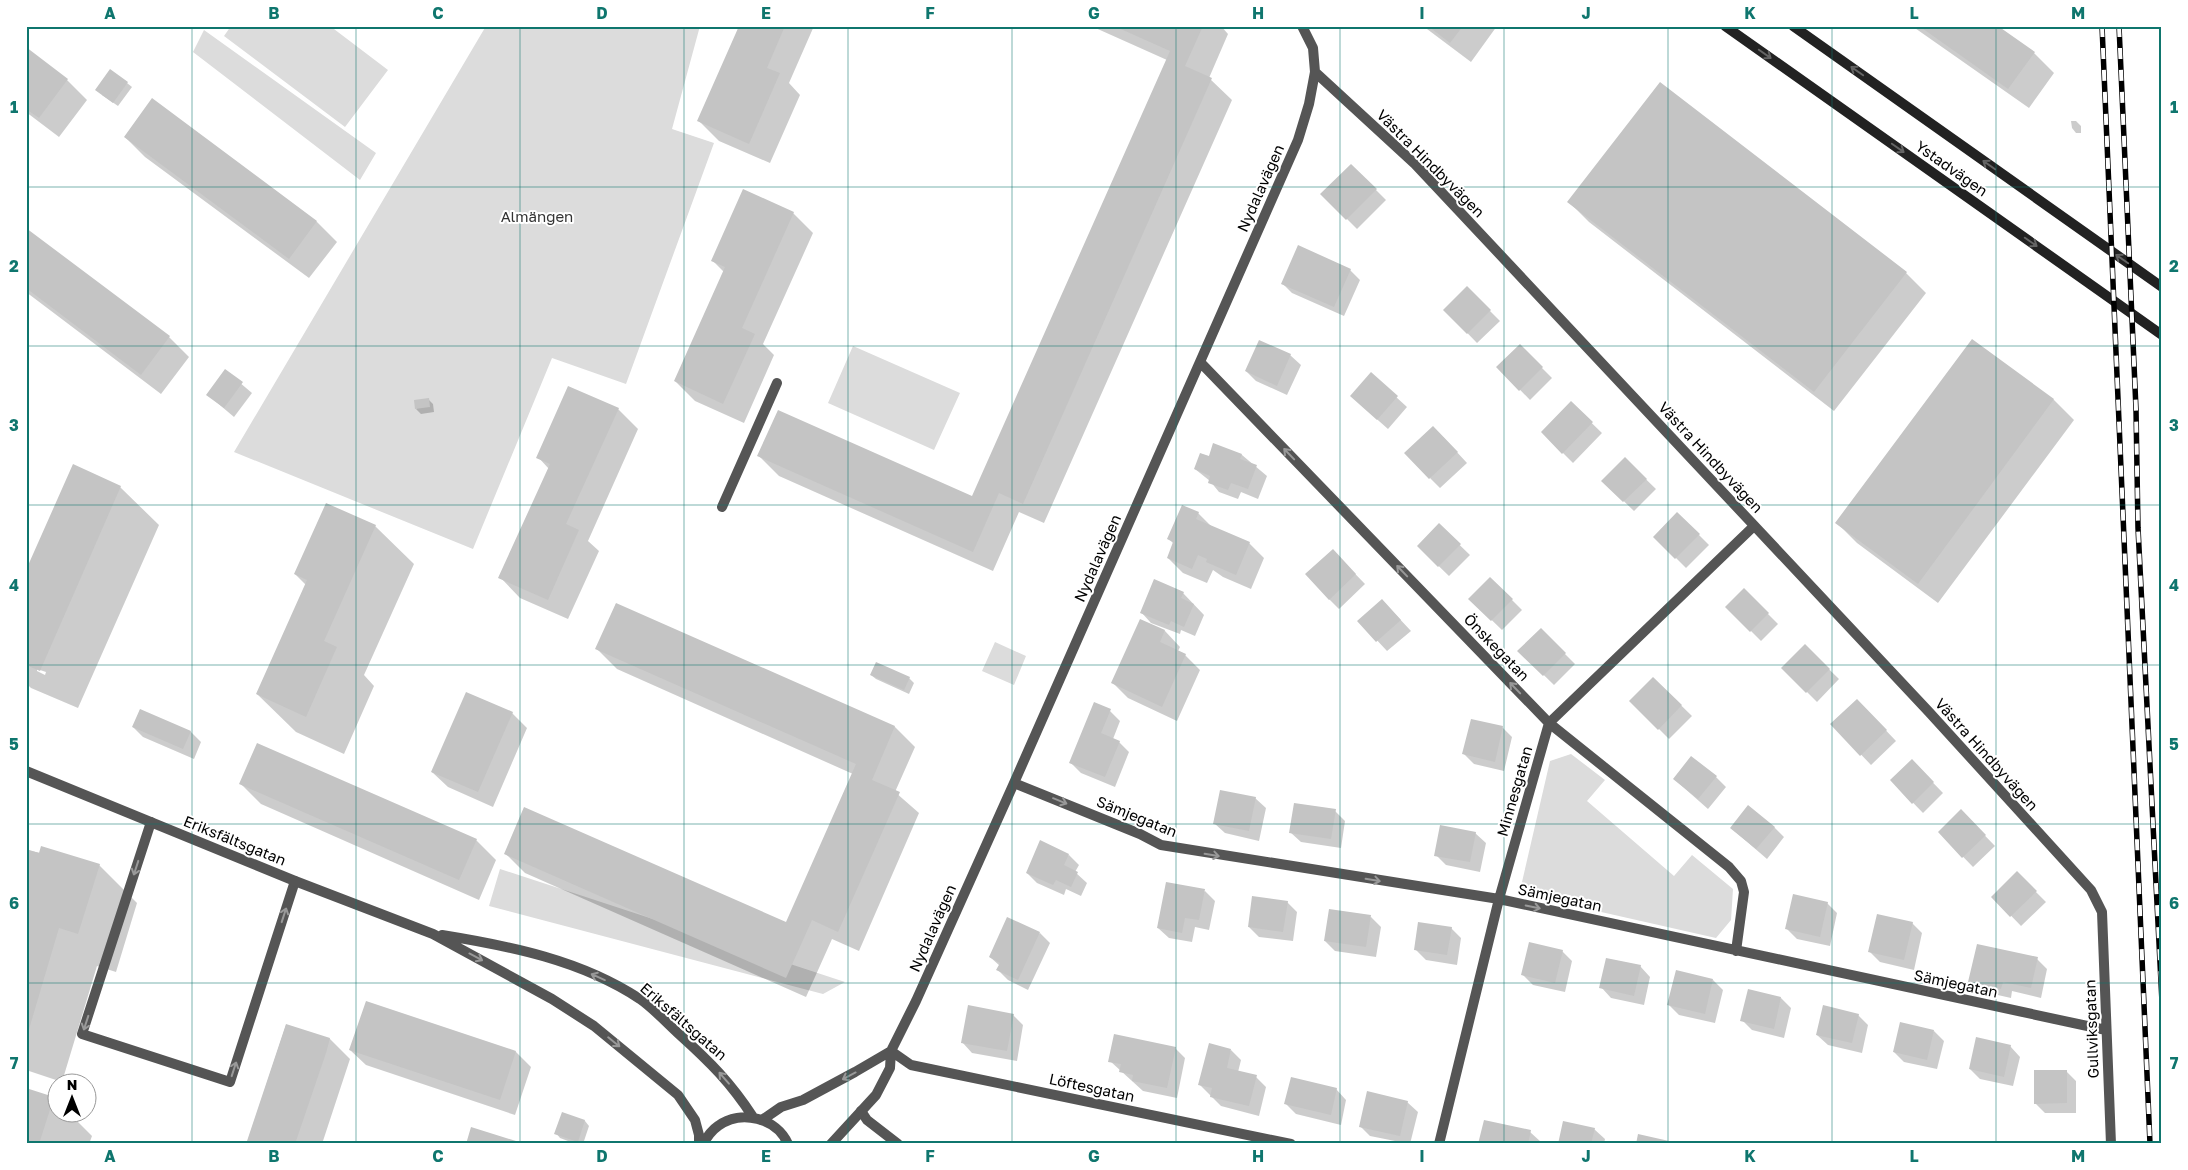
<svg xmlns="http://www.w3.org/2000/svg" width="2188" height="1170" viewBox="0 0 2188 1170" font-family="'Golos Text',sans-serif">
	<rect width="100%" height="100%" fill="#fff"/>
	<path fill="#dcdcdc" d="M231,26h99l58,44 -43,57 -121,-91z
		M486,26h214l-28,103 42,14 -88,241 -74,-26 -79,191 -239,-97z
		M204,30l172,123 -16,27 -167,-128z
		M853,346l107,47 -26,57 -106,-47z
		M995,642l31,14 -12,29 -32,-14z
		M1571,754l34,26 -18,21 87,75 18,-21 41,34 -2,31 -15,18 -181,-41 -13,-15 28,-121z
		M500,869l345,113 -22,12 -334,-88z"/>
	<path fill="#0003" fill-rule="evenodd" d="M741,26h73l-25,57 11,12 -30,68 -51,-22 -20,-20z
		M1091,26h130l7,8 -19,44 23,22 -188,423 -25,-11 -26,59 -214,-95 -20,-20 214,41 194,-437z
		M1423,26h74l-26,36z
		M1912,26h84l38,27 20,20 -25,35z
		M26,49l41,31 20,20 -28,37 -33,-25z
		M127,83l5,4 -14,19 -16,-11z
		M153,100l164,122 20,20 -28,36 -164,-121 -20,-20z
		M2071,121h5l5,5v7h-5l-4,-5z
		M1351,165l35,35 -29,29 -35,-35z
		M1569,202l337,71 20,20 -92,118 -245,-189z
		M793,213l20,20 -50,111 11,11 -30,68 -49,-22 -20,-20 49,-109 -11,-11z
		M26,229l143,108 20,20 -28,37 -135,-102z
		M1350,270l10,10 -16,36 -52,-23 -10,-10z
		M1467,288l33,33 -23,22 -32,-33z
		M1972,340l82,60 20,20 -136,183 -81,-60 -20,-20z
		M1260,342l30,13 11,10 -14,30 -31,-14 -10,-10z
		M1520,346l32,32 -22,22 -32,-33z
		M226,371l26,22 -18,24 -26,-22z
		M1371,374l36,33 -19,22 -26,-23z
		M428,399l5,5 1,8 -13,2 -5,-5z
		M1571,403l31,30 -29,30 -31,-31z
		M618,409l20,20 -50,112 11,10 -31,68 -48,-21 -20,-21 49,-108 -11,-12z
		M1443,437l24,26 -27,25 -10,-10z
		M1214,445l28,10 25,21 -9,23 -17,-7 -3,7 -19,-7 -9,-11 -15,-12 14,-12z
		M1625,459l31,30 -22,22 -31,-30z
		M120,487l39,38 -81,183 -47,-20 -5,-5v-110zM37,669l9,3 -1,3 -8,-4z
		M1198,513l14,14 37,16 15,15 -13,31 -28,-12 -10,-7 -6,13 -24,-10 -15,-15 6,-14 -5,-5z
		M1678,514l31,31 -23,23 -31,-31z
		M1439,525l31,30 -21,21 -31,-30z
		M375,526l39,38 -50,111 10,11 -30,68 -48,-22 -39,-38 49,-109 -11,-11z
		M1332,550l33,34 -26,25 -10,-10z
		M1490,578l32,32 -20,20 -32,-31z
		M1744,590l34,34 -17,17 -34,-34z
		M1183,593l21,22 -9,21 -14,-6 -1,4 -29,-11 -10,-11z
		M1382,600l29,31 -24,20 -28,-30z
		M616,604l279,123 20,20 -20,45 24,21 -60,138 -27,-12 -26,58 -281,-124 -20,-20 282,71 66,-150 -236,-105 -20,-20z
		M1141,621l24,10 15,16 -2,4 7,4 15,15 -23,51 -49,-23 -15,-15z
		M1541,630l34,34 -21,21 -35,-34z
		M1805,646l34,33 -22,23 -34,-34z
		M871,675l38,3 5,5 -5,11 -33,-15z
		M1653,678l39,38 -23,23 -38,-38z
		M1857,700l39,41 -25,24 -39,-41z
		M140,710l51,22 10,10 -7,17 -51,-22 -10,-10z
		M1110,711l10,10 -7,18 6,3 10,10 -14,35 -34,-14 -10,-10z
		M512,713l15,15 -34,79 -45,-20 -16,-15z
		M1502,727l10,10 -8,34 -30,-7 -10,-10z
		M1912,761l31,32 -20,20 -32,-33z
		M1716,777l10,10 -18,22 -34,-30z
		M241,784l235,56 20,20 -17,40 -218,-96z
		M1255,798l11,10 -7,33 -34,-8 -11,-10z
		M1335,811l10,10 -4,27 -40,-6 -11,-10z
		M1961,811l34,35 -22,21 -34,-35z
		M1774,827l10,10 -17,22 -36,-31z
		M1475,833l11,10 -6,29 -34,-7 -10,-10z
		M26,850l73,15 38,38 -21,69 -19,-6 -35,116 -36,-12z
		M1069,855l10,10 -4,7 12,11 -6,13 -15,-7 -2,6 -27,-12 -10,-10z
		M2017,873l29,29 -25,24 -28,-29z
		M1205,891l10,10 -6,29 -14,-3 -3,15 -23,-4 -11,-10z
		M1287,902l10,10 -4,29 -34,-4 -10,-10z
		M1827,903l10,10 -7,33 -33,-7 -10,-10z
		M1371,917l10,10 -5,30 -41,-6 -10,-10z
		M1912,923l10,10 -8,37 -34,-8 -10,-10z
		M1451,928l10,10 -4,27 -31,-5 -10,-10z
		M1040,933l10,10 -22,47 -20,-10 -10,-10 2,-4 -10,-9z
		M1562,951l10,10 -7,31 -32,-7 -10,-10z
		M2037,959l10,10 -6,29 -29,-7 -1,7 -31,-7 -10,-10z
		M1640,966l10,11 -6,28 -33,-7 -10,-11z
		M1713,980l10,10 -8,33 -36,-8 -10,-10z
		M1781,998l10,10 -7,30 -32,-8 -10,-10z
		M1013,1015l10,10 -6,36 -45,-8 -10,-11z
		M1858,1015l10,10 -6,28 -34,-8 -11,-10z
		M286,1025l44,14 20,20 -28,85h-75z
		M1934,1031l10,10 -7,28 -33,-7 -10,-10z
		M2010,1046l10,11 -7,29 -33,-7 -10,-10z
		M1175,1048l10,10 -8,40 -34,-7 -33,-30z
		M350,1050l166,2 15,15 -16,48 -149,-50z
		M1231,1050l10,10 -3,12 18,5 10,10 -7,29 -38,-10 -21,-21z
		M2066,1071l10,10v32h-31l-10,-10z
		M1336,1089l10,11 -5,25 -45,-11 -10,-10z
		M53,1098l5,4v10h10l24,24 -3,8h-63z
		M1407,1102l11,10 -8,32 -40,-8 -10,-10z
		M563,1114l22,7 4,5 -6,18h-7l-16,-6 -4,-5z
		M1594,1129l11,10 -1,5h-45z
		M1530,1132l11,10 -1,2h-61z"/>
	<path fill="#c4c4c4" d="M739,26h46l-18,42 13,5 -31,71 -52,-23z
		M1114,26h89l-18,40 27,12 -189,426 -24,-11 -26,59 -216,-96 21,-46 194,86 198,-445z
		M1428,26h35l-13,17z
		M1919,26h79l37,26 -27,37z
		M26,47l42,32 -29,39 -13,-9z
		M110,69l18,13 -15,21 -18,-13z
		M1660,82l247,190 -93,120 -247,-190z
		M152,98l165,123 -28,38 -165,-122z
		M1351,164l26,25 -31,31 -26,-26z
		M743,189l51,23 -52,116 13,6 -32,70 -49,-23 51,-114 -14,-6z
		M26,228l144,108 -29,39 -115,-87z
		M1298,245l53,24 -17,38 -53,-23z
		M1467,286l24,24 -24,24 -24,-24z
		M1972,339l82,60 -136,185 -83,-61z
		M1259,340l32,14 -14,32 -32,-15z
		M1520,344l23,23 -24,24 -23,-24z
		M225,369l18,13 -19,26 -18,-13z
		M1371,372l27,24 -21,24 -27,-24z
		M568,386l51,22 -53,116 13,6 -31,70 -50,-22 52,-114 -14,-6z
		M429,398l1,9 -15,2 -1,-9z
		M1571,401l22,21 -31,32 -21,-22z
		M1433,426l25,26 -29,27 -25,-26z
		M1213,443l29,11 -2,5 17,6 -9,24 -17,-6 -3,7 -20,-7 2,-7 -16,-7 6,-16 9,3z
		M1625,457l22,22 -24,23 -22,-21z
		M73,464l48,22 -81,185 -14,-6v-95z
		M326,503l50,22 -52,116 13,6 -31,70 -50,-23 51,-114 -13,-6z
		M1182,505l17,7 -3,7 54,23 -14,33 -30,-13 1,-3 -9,-4 -6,14 -25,-11 6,-16 -6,-3z
		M1677,512l23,22 -25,25 -22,-22z
		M1439,523l22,21 -23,23 -21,-21z
		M1333,549l23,25 -27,26 -24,-26z
		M1490,577l23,22 -22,22 -23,-22z
		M1154,579l30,13 -3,6 13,6 -10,23 -13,-6 -2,4 -29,-12z
		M1744,588l25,25 -19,19 -25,-25z
		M1382,599l19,21 -25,22 -19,-21z
		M616,603l279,123 -23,54 28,12 -62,140 -26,-12 -26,58 -282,-124 20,-47 262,115 70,-158 -261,-115z
		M1140,619l25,11 -5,12 26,12 -24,53 -51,-24z
		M1541,628l25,25 -23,23 -26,-25z
		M1805,644l25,25 -24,24 -25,-25z
		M876,662l34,15 -6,13 -34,-15z
		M1653,677l29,28 -24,25 -29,-29z
		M466,692l47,20 -35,80 -47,-20z
		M1857,699l30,31 -27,26 -30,-32z
		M1094,702l17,7 -10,24 19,8 -15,36 -36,-14z
		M140,709l51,22 -8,18 -51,-22z
		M1471,719l32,7 -8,36 -33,-8z
		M257,743l220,96 -18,41 -220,-96z
		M1691,756l26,20 -19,23 -25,-20z
		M1912,759l22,23 -22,22 -22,-24z
		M1220,790l36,7 -7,34 -36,-7z
		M1294,803l42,6 -5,30 -42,-6z
		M1748,805l27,22 -19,22 -26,-21z
		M1961,809l25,26 -24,23 -24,-26z
		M1440,825l36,7 -6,30 -36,-6z
		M1040,840l29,14 -5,11 14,7 -7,15 -15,-7 -3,5 -27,-12z
		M41,846l59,18 -22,70 -19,-6 -32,108 -1,-187 13,4z
		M2017,871l20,20 -27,26 -19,-20z
		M1166,882l39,7 -6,31 -14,-2 -3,15 -25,-5z
		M1793,894l35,8 -8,35 -35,-8z
		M1252,896l36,5 -5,31 -35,-5z
		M1329,909l42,6 -5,32 -42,-6z
		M1877,914l36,8 -9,38 -36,-8z
		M1007,917l33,15 -22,48 -22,-10 4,-7 -11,-6z
		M1418,922l34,5 -5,28 -33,-5z
		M1529,942l34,8 -8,33 -34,-8z
		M1977,944l61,13 -7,31 -28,-6 -2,7 -33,-7z
		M1606,958l35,7 -7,31 -35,-8z
		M1676,970l37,9 -8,35 -38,-9z
		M1748,989l33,8 -7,32 -34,-8z
		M366,1001l150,50 -16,49 -151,-50z
		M968,1005l46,9 -7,37 -46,-8z
		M1823,1005l36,9 -7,29 -36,-8z
		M1900,1022l34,8 -7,30 -34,-8z
		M286,1024l44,14 -4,15 -31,91h-49z
		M1114,1034l62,13 -9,41 -35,-7 1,-6 -14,-3 2,-8 -13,-2z
		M1976,1037l35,8 -7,32 -35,-8z
		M1209,1043l22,6 -4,19 30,7 -8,31 -39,-9 2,-9 -14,-3z
		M2034,1070h33v33l-33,1z
		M1291,1077l46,11 -6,27 -47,-11z
		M26,1088l28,9 -15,47h-13z
		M1367,1091l41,10 -8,35 -41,-9z
		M562,1112l23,8 -7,22 -24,-8z
		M1484,1120l47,10 -3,14h-50z
		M1563,1121l32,7 -4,16h-33z
		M471,1127l45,14 -1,3h-49z
		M1638,1134l31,7 -1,3h-32z"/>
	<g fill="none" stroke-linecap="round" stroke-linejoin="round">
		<path stroke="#555" stroke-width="10" d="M722,507l55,-124
			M151,822l-69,212 148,48 65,-201
			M861,1111l6,9 31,24"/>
		<path stroke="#555" stroke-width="10" d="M1302,26l11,22 2,24 100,92 514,548 162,178 11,22 9,232
			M1200,362l349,361 180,144 12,14 3,11 -8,59
			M1014,783l126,51 21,11 338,54 607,131
			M891,1051l20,14 380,79
			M762,1120l19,-13 22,-7 52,-28 36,-21
			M831,1144l45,-49 14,-27 1,-17 25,-50 98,-218 284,-643 11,-36 6,-32
			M1439,1144l60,-245 50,-176 205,-197"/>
		<path stroke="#555" stroke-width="10" d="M26,771l269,110 138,53 119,65 42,27 84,69 17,25 4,15v9
			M442,935c68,11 139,25 198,64 14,10 27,24 40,36 30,27 51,48 73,82
			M703,1144c4,-7 9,-14 15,-18 23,-17 59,-8 70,18"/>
		<path stroke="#222" stroke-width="10" d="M1725,26l437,309
			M1793,26l369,261"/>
		<defs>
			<path id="rail" d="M2102,26l48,1118
				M2119,26l17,383 2,119 24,474"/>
		</defs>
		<use href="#rail" stroke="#000" stroke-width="5.5"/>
		<use href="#rail" stroke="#fff" stroke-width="4" stroke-dasharray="11" stroke-linecap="butt"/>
	</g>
	<defs><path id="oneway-shaft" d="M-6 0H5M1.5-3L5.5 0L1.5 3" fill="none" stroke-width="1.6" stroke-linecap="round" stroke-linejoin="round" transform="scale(1.25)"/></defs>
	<g stroke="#646464">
		<use href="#oneway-shaft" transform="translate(1765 54) rotate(35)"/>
		<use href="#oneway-shaft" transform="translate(1857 71) rotate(-145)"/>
		<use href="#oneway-shaft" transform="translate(1898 148) rotate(35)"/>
		<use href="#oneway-shaft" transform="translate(1989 165) rotate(-145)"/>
		<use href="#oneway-shaft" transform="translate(2031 242) rotate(35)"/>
		<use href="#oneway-shaft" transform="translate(2122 259) rotate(-145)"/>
	</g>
	<g stroke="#999">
		<use href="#oneway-shaft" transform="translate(1289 454) rotate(-134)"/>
		<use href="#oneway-shaft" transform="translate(1402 571) rotate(-134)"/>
		<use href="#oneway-shaft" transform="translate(1515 688) rotate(-134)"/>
		<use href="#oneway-shaft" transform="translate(1060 801) rotate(22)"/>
		<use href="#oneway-shaft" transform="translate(1212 855) rotate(9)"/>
		<use href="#oneway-shaft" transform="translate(136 868) rotate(108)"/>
		<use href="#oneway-shaft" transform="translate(1373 880) rotate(9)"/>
		<use href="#oneway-shaft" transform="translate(1533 907) rotate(12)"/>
		<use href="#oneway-shaft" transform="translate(284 915) rotate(-72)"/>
		<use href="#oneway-shaft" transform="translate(476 957) rotate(28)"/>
		<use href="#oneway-shaft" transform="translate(598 977) rotate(-156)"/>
		<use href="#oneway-shaft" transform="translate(86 1023) rotate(108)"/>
		<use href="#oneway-shaft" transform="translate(614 1042) rotate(39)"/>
		<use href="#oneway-shaft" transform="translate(234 1069) rotate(-72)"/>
		<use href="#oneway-shaft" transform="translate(849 1076) rotate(152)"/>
		<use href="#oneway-shaft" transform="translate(724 1078) rotate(-131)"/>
	</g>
	<path fill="none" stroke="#0f766e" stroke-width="1" stroke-opacity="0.55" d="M192,26v1118M356,26v1118M520,26v1118M684,26v1118M848,26v1118M1012,26v1118M1176,26v1118M1340,26v1118M1504,26v1118M1668,26v1118M1832,26v1118M1996,26v1118M26,187h2136M26,346h2136M26,505h2136M26,665h2136M26,824h2136M26,983h2136"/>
	<g text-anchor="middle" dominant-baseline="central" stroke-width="4" stroke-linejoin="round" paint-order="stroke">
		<g font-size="15" fill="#000" stroke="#fff">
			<text transform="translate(1431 163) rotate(45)">Västra Hindbyvägen</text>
			<text transform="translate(1952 168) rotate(35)">Ystadvägen</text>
			<text transform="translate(1260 188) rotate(-66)">Nydalavägen</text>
			<text transform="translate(1711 457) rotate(47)">Västra Hindbyvägen</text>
			<text transform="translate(1097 558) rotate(-66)">Nydalavägen</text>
			<text transform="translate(1497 647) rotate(46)">Önskegatan</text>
			<text transform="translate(1987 754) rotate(48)">Västra Hindbyvägen</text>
			<text transform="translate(1514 791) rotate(-74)">Minnesgatan</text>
			<text transform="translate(1137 816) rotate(22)">Sämjegatan</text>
			<text transform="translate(235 840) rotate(22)">Eriksfältsgatan</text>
			<text transform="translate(1560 897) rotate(12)">Sämjegatan</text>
			<text transform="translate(932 928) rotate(-66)">Nydalavägen</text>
			<text transform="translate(1956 983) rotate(12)">Sämjegatan</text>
			<text transform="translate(684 1021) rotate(41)">Eriksfältsgatan</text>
			<text transform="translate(2091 1029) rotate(-92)">Gullviksgatan</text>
			<text transform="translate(1092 1087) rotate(12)">Löftesgatan</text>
		</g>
		<g font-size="15" fill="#333" stroke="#fff">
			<text x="537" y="216">Almängen</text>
		</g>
	</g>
	<rect width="2188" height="1170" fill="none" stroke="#ffffff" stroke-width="55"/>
	<g transform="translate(72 1098)"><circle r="24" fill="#ffffff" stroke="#999999"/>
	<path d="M0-4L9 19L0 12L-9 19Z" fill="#000000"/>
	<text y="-8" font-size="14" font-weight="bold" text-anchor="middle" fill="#000000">N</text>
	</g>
	<rect x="28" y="28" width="2132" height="1114" fill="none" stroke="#0f766e" stroke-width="2"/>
	<g font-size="16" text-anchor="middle" font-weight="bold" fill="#0f766e">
		<text x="110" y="19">A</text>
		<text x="274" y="19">B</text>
		<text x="438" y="19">C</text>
		<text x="602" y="19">D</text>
		<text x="766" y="19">E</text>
		<text x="930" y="19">F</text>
		<text x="1094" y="19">G</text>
		<text x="1258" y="19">H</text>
		<text x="1422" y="19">I</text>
		<text x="1586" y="19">J</text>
		<text x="1750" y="19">K</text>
		<text x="1914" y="19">L</text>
		<text x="2078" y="19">M</text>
		<text x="14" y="113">1</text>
		<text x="2174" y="113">1</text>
		<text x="14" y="272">2</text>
		<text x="2174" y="272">2</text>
		<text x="14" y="431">3</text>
		<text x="2174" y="431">3</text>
		<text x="14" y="591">4</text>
		<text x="2174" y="591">4</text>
		<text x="14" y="750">5</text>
		<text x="2174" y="750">5</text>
		<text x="14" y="909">6</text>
		<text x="2174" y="909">6</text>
		<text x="14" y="1069">7</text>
		<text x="2174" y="1069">7</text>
		<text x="110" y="1162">A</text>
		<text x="274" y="1162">B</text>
		<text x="438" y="1162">C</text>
		<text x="602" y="1162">D</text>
		<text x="766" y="1162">E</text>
		<text x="930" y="1162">F</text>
		<text x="1094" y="1162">G</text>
		<text x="1258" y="1162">H</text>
		<text x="1422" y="1162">I</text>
		<text x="1586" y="1162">J</text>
		<text x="1750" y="1162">K</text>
		<text x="1914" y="1162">L</text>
		<text x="2078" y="1162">M</text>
	</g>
</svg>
